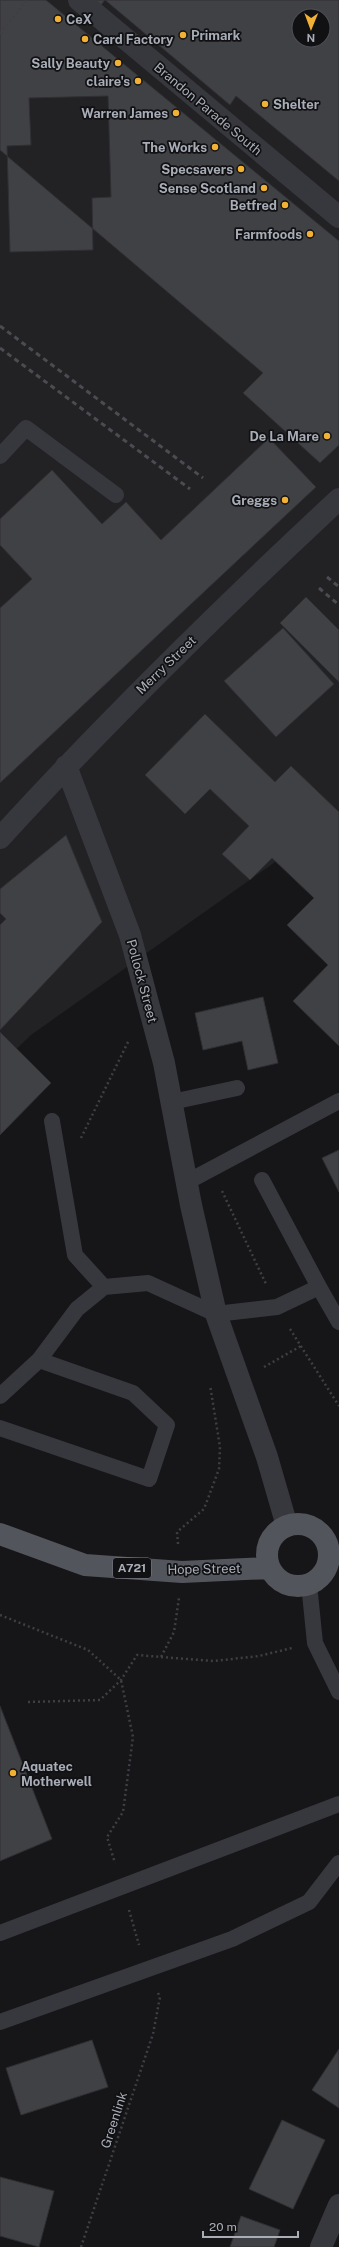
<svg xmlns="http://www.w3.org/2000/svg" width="339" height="2247" viewBox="0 0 339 2247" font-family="'Public Sans',sans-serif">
	<rect width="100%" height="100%" fill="#161618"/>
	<path fill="#222225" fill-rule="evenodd" d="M0,0h339v871l-61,-11 -247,175 -31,30zM299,16h24v24h-24z"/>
	<path fill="#404145" stroke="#303034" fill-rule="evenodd" d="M0,0h46l293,241v204l-19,18 -77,-70 20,-20 -263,-223z
		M84,0h255v181l-103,-85 -6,9 -125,-105 -8,10zM299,16h24v24h-24z
		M108,96l3,101 -19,1 1,52 -83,2 -3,-106 24,-1 -2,-47z
		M269,438l47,49 -316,296v-175l32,-29 -32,-34v-26l52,-49 50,54 24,-22 35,38z
		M306,597l33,33v52l-59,-59z
		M283,628l51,56 -58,53 -52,-56z
		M205,714l70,68 16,-16 48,46v234l-46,-45 35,-36 -41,-40 27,-27 -42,-40 -22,22 -28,-26 27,-28 -39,-37 -25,25 -40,-39z
		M66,835l36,87 -102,108v-105l6,-6 -6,-6v-24z
		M263,997l15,66 -30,7 -6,-29 -39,9 -8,-37z
		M0,1032l51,51 -51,52z
		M339,1150v42l-17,-34z
		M0,1706l52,133 -52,22z
		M92,2040l16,47 -87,28 -15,-47z
		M339,2049v59l-27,-18z
		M282,2120l43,20 -32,69 -44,-20z
		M0,2177l54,14 -15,56 -39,-11z
		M241,2216l39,14 -6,17h-44z"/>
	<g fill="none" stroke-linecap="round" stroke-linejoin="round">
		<path stroke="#3d3f44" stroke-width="2.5" stroke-dasharray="2 3" stroke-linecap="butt" d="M0,33l27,-33
			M81,1138l48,-98
			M222,1191l44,93
			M290,1329l49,77
			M264,1367l37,-21
			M178,1544l-1,-12 27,-23 15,-40 1,-22 -10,-62
			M0,1615l88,35 33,30 12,57 -10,75 -16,25 8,26
			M161,1657l53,4 45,-5 33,-8
			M28,1702l72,-2 21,-20 16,-25 24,2 13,-25 5,-34
			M129,1910l10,35
			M81,2247l72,-213 7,-37 -2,-4"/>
		<path stroke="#37383d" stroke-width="16" d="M0,456l26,-28 90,67
			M172,1102l65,-14
			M52,1121l23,134 29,32
			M262,1180l57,107
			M187,1182l152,-81
			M0,1396l39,-36 38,-51 27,-22 44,-4 68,31 61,-7 42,-20 20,35
			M0,1428l149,51 18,-54 -34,-32 -94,-33
			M309,1584l6,59 24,49
			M0,1933l339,-129
			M0,2022l232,-83 77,-37 30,-39"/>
		<path stroke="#37383d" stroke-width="22" d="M79,0l260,217
			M66,766l64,169 34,128 27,142 25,109 51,143 20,69
			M0,838c108,-118 222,-230 339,-339
			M321,2247l18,-42"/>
		<path stroke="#53555c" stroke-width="22" d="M267 1555a31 31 0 1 1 62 0a31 31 0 1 1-62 0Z
			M0,1534l85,31 97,7 87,-4"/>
		<path stroke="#4a4c52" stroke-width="3" stroke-dasharray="5 4" stroke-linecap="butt" d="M0,326l203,152
			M0,348l190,141
			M327,577l12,10
			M319,588l20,17"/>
	</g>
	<g fill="#f2b134" stroke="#111113" stroke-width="1.5">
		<circle cx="58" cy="19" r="4"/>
		<circle cx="183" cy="35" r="4"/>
		<circle cx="85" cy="39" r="4"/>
		<circle cx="118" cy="63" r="4"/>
		<circle cx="138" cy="81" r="4"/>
		<circle cx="265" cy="104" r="4"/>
		<circle cx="176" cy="113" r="4"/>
		<circle cx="215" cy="147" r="4"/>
		<circle cx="241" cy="169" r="4"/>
		<circle cx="264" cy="188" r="4"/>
		<circle cx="285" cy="205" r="4"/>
		<circle cx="310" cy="234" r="4"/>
		<circle cx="327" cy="436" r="4"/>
		<circle cx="285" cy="500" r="4"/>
		<circle cx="13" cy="1773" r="4"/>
	</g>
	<g text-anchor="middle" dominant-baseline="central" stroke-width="3.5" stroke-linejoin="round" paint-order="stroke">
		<rect fill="#111113" stroke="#7b7e86" stroke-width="1" x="113" y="1558" width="38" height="20" rx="3"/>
		<g font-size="12" font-weight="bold" fill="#a8adb8">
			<text x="132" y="1568">A721</text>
		</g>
		<g font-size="13" font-weight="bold" fill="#a8adb8" stroke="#111113" text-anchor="end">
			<text x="66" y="19" text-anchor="start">CeX</text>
			<text x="191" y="35" text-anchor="start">Primark</text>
			<text x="93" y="39" text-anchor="start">Card Factory</text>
			<text x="110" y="63">Sally Beauty</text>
			<text x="130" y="81">claire's</text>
			<text x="273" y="104" text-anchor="start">Shelter</text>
			<text x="168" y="113">Warren James</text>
			<text x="207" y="147">The Works</text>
			<text x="233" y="169">Specsavers</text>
			<text x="256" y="188">Sense Scotland</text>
			<text x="277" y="205">Betfred</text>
			<text x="302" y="234">Farmfoods</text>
			<text x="319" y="436">De La Mare</text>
			<text x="277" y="500">Greggs</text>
			<text x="21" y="1766" text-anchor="start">Aquatec<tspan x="21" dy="15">Motherwell</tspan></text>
		</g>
		<g font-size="13" fill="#a8adb8" stroke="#111113">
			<text transform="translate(208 109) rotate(40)">Brandon Parade South</text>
			<text transform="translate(166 665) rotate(-44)">Merry Street</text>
			<text transform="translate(142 981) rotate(75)">Pollock Street</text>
			<text transform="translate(204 1569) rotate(-1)">Hope Street</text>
			<text transform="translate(114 2120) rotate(-72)">Greenlink</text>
		</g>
	</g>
	<g transform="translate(311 28) rotate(181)"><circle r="19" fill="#111113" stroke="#4d4f55"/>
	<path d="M0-3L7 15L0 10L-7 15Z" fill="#f2b134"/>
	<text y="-6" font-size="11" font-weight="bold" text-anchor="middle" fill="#a8adb8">N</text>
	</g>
	<path d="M203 2231v6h95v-6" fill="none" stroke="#a8adb8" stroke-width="2"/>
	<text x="209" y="2231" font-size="12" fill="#a8adb8" stroke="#111113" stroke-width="3" paint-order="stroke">20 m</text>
</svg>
